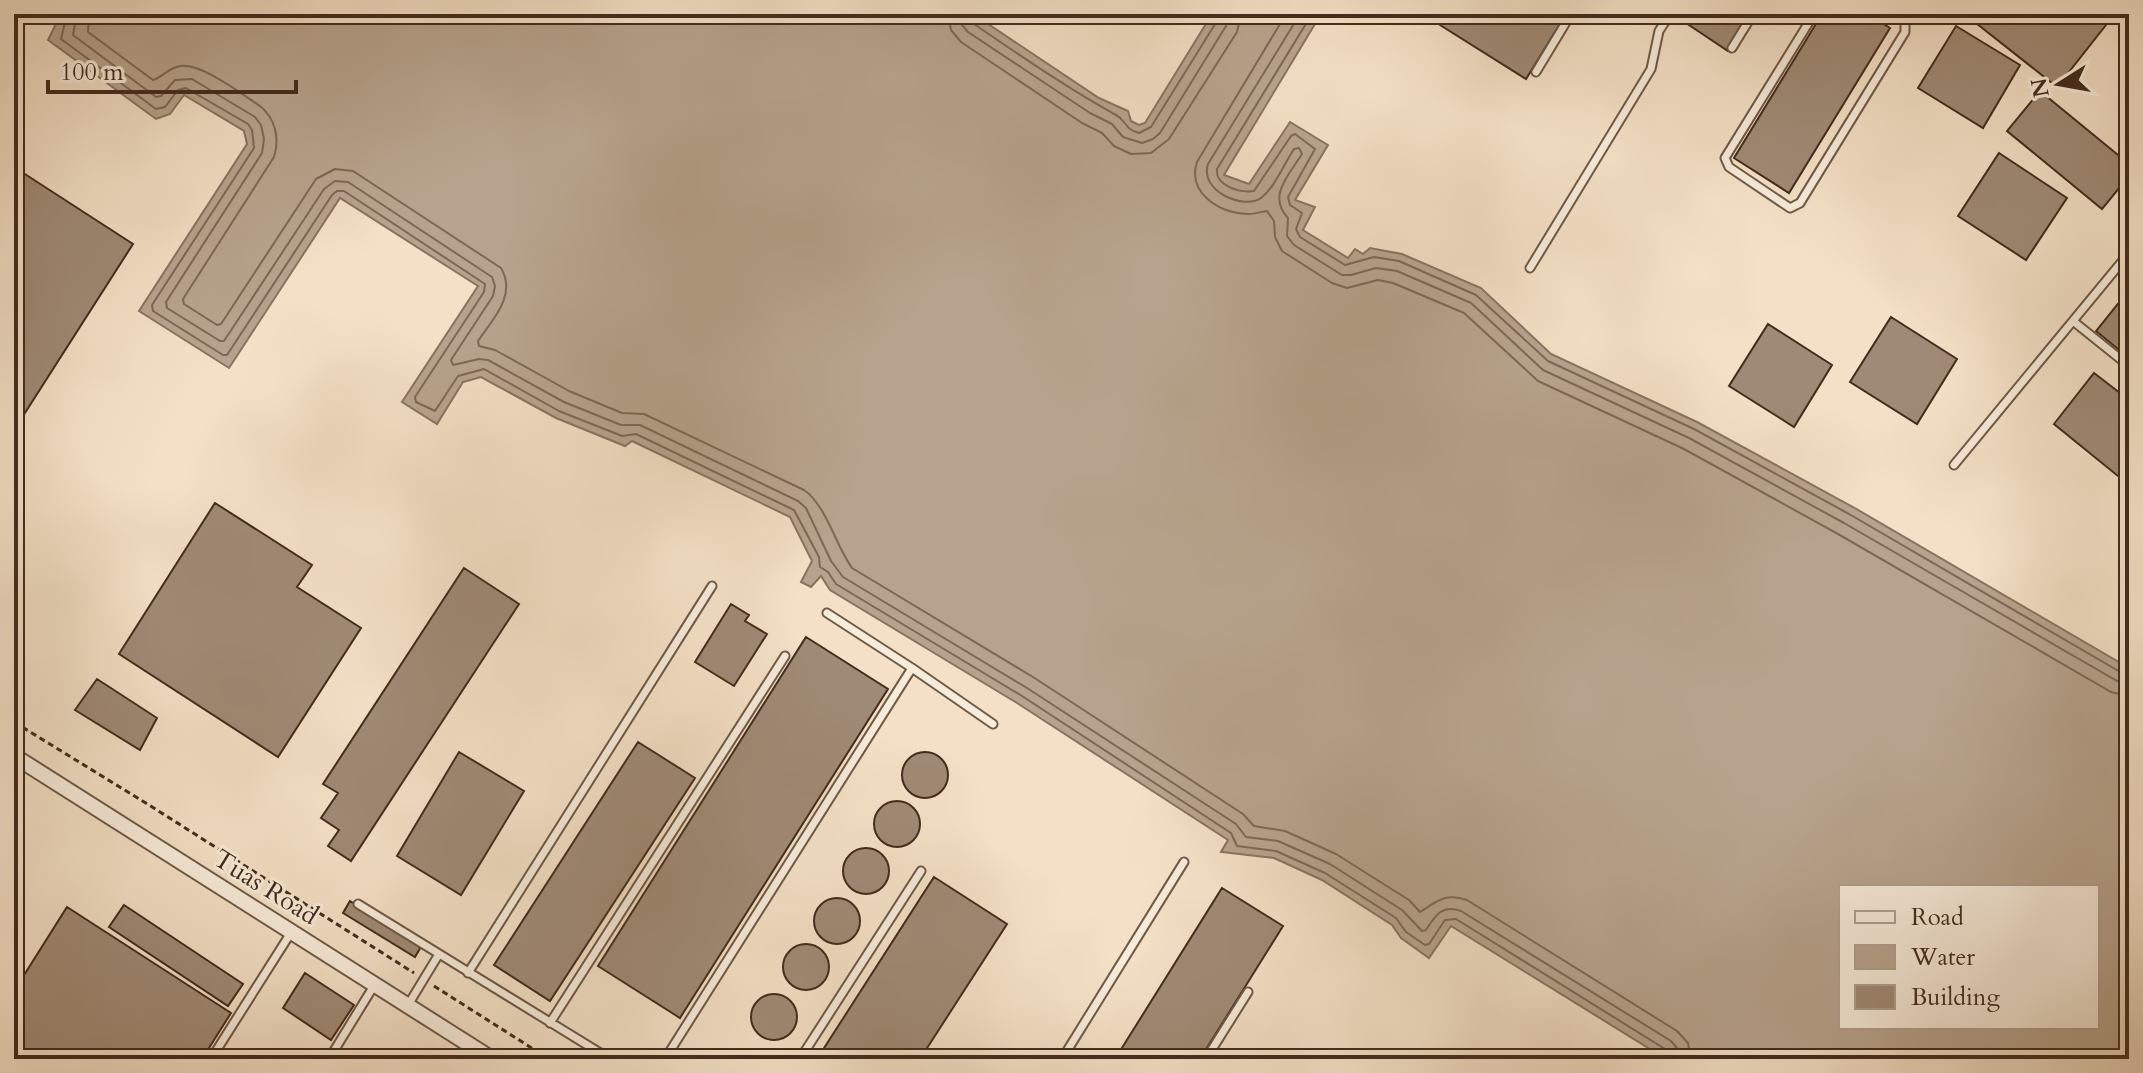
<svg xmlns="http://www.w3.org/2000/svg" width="2143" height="1073" viewBox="0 0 2143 1073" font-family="Cardo,serif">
	<rect width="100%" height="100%" fill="#f3e0c6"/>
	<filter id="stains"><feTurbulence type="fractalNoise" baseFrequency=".0025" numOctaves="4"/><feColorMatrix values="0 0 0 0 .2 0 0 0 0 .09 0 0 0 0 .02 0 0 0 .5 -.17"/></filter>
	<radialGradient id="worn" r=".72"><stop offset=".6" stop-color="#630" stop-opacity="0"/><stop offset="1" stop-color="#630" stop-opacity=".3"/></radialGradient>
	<path fill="#b7a38d" stroke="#897360" stroke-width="2" fill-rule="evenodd" d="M61,14h912l126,84 29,13 3,10 8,4 6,-2 67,-109h109l-97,161 25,9 41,-62 38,23 -33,55 20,7 -12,23 45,28 7,-9 8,5 7,-6 32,6 79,34 70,66 146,68 156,85 276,161v391h-463l-215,-133 -22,32 -28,-20 -9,-13 -70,-45 -48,-22 -53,-6 7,-12 -211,-137 -187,-113 -9,-14 -10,11 -10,-5 11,-21 -22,-44 -158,-76 -7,5 -69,-28 -75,-41 -18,5 -26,42 -35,-22 76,-116 -138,-88 -111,170 -90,-57 108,-167 -3,-13 -60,-36 -14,19 -14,5 -108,-79zM1841,887h256v140h-256z"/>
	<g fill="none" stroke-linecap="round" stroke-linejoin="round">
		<path stroke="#7d6855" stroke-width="2" d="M67,14l-6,25 95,70 9,-2 13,-17 8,-2 62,36 4,6 2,18 -102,157 1,6 70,44h4l105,-160 5,-4h7l141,93 -1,8 -69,105 1,5 19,9 23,-35 26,-7 75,42 63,25 14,-2 158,76 25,47 1,10 8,5 8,12 186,112 209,137 6,13 39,5 49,22 71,45 10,14 19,13 4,-1 16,-24 11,-1 209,130 4,10
			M77,14l-4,21 83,62 5,-1 14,-16 17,-1 63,38 6,8 3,14 -2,14 -96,149 1,6 53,33h4l100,-152 11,-8 13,1 144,95 3,9 -2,10 -42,64 2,5 26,-6 9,1 76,42 57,23h19l158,76 8,7 25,53 12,16 184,111 209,136 10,13 32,4 52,23 72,46 20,21 4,-1c9,-14 16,-26 35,-19l210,130 6,7 2,11
			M89,14l-1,18 65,48c10,-3 16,-13 28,-14 20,-3 61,28 79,40 15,12 20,32 14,51l-91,142 1,5 33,21 4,-1 95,-145 19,-10 18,2 148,97c16,27 -8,51 -23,73l1,5 16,4 74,41 53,22 22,1 160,76c22,15 32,56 48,78l181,109 210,137 11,12 31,5 51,23 73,46 11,12c16,-10 25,-20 47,-12l210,131 11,12 3,16
			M948,14l3,16 10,12 121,81 20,10 12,13 17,8 20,-1 18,-14 68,-107 4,-18
			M960,14l2,11 6,7 122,81 22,11 11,13 19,6 11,-4 7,-6 66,-107 3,-12
			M970,14l4,10c47,32 93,64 142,91 11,6 8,14 23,18l12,-6 66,-106 1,-7
			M1286,14l-89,148c-10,31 22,51 51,52 6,0 13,-2 19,-3l7,10 1,16 7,14 50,32 15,5 31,-8 15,3 71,30 74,68 146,68 154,85 273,158 18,4
			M1300,14l-92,150c-9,28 37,46 53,34 14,-11 23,-34 33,-49l5,-1 3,6c-13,21 -35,42 -14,64l-1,18 7,9 48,30h9l25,-7 21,3 74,32 72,67 146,68 155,85 273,158 12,3
			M1312,14l-95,155c-2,17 23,24 37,22l37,-55 4,-2 20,15 -27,48 2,8 12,8 -6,16 4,8 45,28 29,-8 25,4 77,34 72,66 146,68 155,85 273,159 7,1"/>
	</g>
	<path fill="#9f8a75" stroke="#432c1d" stroke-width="2" d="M1447,14h119l-40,65 -86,-54z
		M1679,14h72l-23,37 -51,-34z
		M1822,14h46l22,14 -101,165 -55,-35z
		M1968,14h124l14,11 -49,62 -90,-71z
		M1956,26l64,39 -37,63 -65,-40z
		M2040,91l89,73v12l-27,33 -95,-78z
		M1999,153l68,45 -41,62 -68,-44z
		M14,167l119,77 -119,186z
		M2129,290v68l-33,-27z
		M1891,317l66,42 -40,65 -67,-42z
		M1768,324l64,41 -38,62 -65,-41z
		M2094,373l35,27v85l-75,-61z
		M215,503l97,62 -15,22 64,41 -83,129 -159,-103z
		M464,568l55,36 -168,257 -23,-15 11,-16 -18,-12 17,-25 -15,-9z
		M731,604l18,11 -4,6 22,13 -33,52 -39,-24z
		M806,637l82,52 -208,329 -82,-52z
		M97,679l60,39 -17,32 -65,-40z
		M638,742l57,36 -145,223 -56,-36z
		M902 775a23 23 0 1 1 46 0a23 23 0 1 1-46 0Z
		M459,752l65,39 -63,104 -64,-39z
		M874 824a23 23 0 1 1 46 0a23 23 0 1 1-46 0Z
		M843 871a23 23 0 1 1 46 0a23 23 0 1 1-46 0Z
		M934,877l73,47 -87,135h-103z
		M1222,888l61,38 -83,133h-85z
		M814 921a23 23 0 1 1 46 0a23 23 0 1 1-46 0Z
		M350,901l72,44 -7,12 -72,-44z
		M124,905l119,79 -15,22 -119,-79z
		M67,907l164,106 -29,46h-188v-68z
		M783 967a23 23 0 1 1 46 0a23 23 0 1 1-46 0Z
		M305,973l49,32 -23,35 -48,-32z
		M751 1017a23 23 0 1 1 46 0a23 23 0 1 1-46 0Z"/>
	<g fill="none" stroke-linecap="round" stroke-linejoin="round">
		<defs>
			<path id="service" d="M1814,14l-89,144 4,9 61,41 10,-5 105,-171v-11l-7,-7
				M1732,48l21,-34
				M1536,72l35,-58
				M1530,268l121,-199 8,-38 11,-17
				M2073,321l56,45
				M1954,465l175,-212
				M827,613l85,55
				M358,904l252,155
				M468,973l244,-387
				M408,1005l31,-51
				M550,1023l235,-367
				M211,1059l81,-128
				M329,1059l46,-75
				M460,1059l9,-15
				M665,1059l247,-391 81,56
				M800,1059l121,-188
				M1062,1059l122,-197
				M1206,1059l42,-67"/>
			<path id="minor" d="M14,756l478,303"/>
		</defs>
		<use href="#service" stroke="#6f5947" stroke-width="11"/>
		<use href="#minor" stroke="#6f5947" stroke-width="18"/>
		<path stroke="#432c1d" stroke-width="3" stroke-dasharray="6 4" stroke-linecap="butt" d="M14,722l135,83 265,168
			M434,986l115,73"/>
		<use href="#service" stroke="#f7ebda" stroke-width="7"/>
		<use href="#minor" stroke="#f7ebda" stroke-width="14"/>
	</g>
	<g text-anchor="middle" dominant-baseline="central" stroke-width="6" stroke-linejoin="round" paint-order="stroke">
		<g font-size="26" fill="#432c1d" stroke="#f7ebda">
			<text transform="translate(266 887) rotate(32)">Tuas Road</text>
		</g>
	</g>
	<rect width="2143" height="1073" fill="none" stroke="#f3e0c6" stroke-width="48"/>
	<rect x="16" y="16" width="2111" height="1041" fill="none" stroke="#432c1d" stroke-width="4"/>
	<rect x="24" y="24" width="2095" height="1025" fill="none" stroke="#432c1d" stroke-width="2"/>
	<rect x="1839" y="885" width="260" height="144" fill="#f7ebda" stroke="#af9f8e" stroke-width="2"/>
	<rect x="1855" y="911" width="40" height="12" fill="#f7ebda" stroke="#af9f8e" stroke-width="2"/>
	<text x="1911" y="925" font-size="24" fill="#432c1d">Road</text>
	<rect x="1855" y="945" width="40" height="24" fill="#b7a38d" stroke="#af9f8e" stroke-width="2"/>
	<text x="1911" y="965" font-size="24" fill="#432c1d">Water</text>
	<rect x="1855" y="985" width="40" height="24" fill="#9f8a75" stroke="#af9f8e" stroke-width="2"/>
	<text x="1911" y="1005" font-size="24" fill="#432c1d">Building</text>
	<g transform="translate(2059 84) rotate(259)" stroke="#f7ebda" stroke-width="6" paint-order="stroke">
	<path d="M0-6L14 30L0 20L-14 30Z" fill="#432c1d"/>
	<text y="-12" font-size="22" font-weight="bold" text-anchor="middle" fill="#432c1d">N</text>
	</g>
	<path d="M48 80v12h248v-12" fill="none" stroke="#432c1d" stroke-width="4"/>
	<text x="60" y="80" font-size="24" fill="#432c1d" stroke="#f7ebda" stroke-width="6" paint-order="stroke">100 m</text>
	<rect width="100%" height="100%" filter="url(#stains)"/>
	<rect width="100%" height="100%" fill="url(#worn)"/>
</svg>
